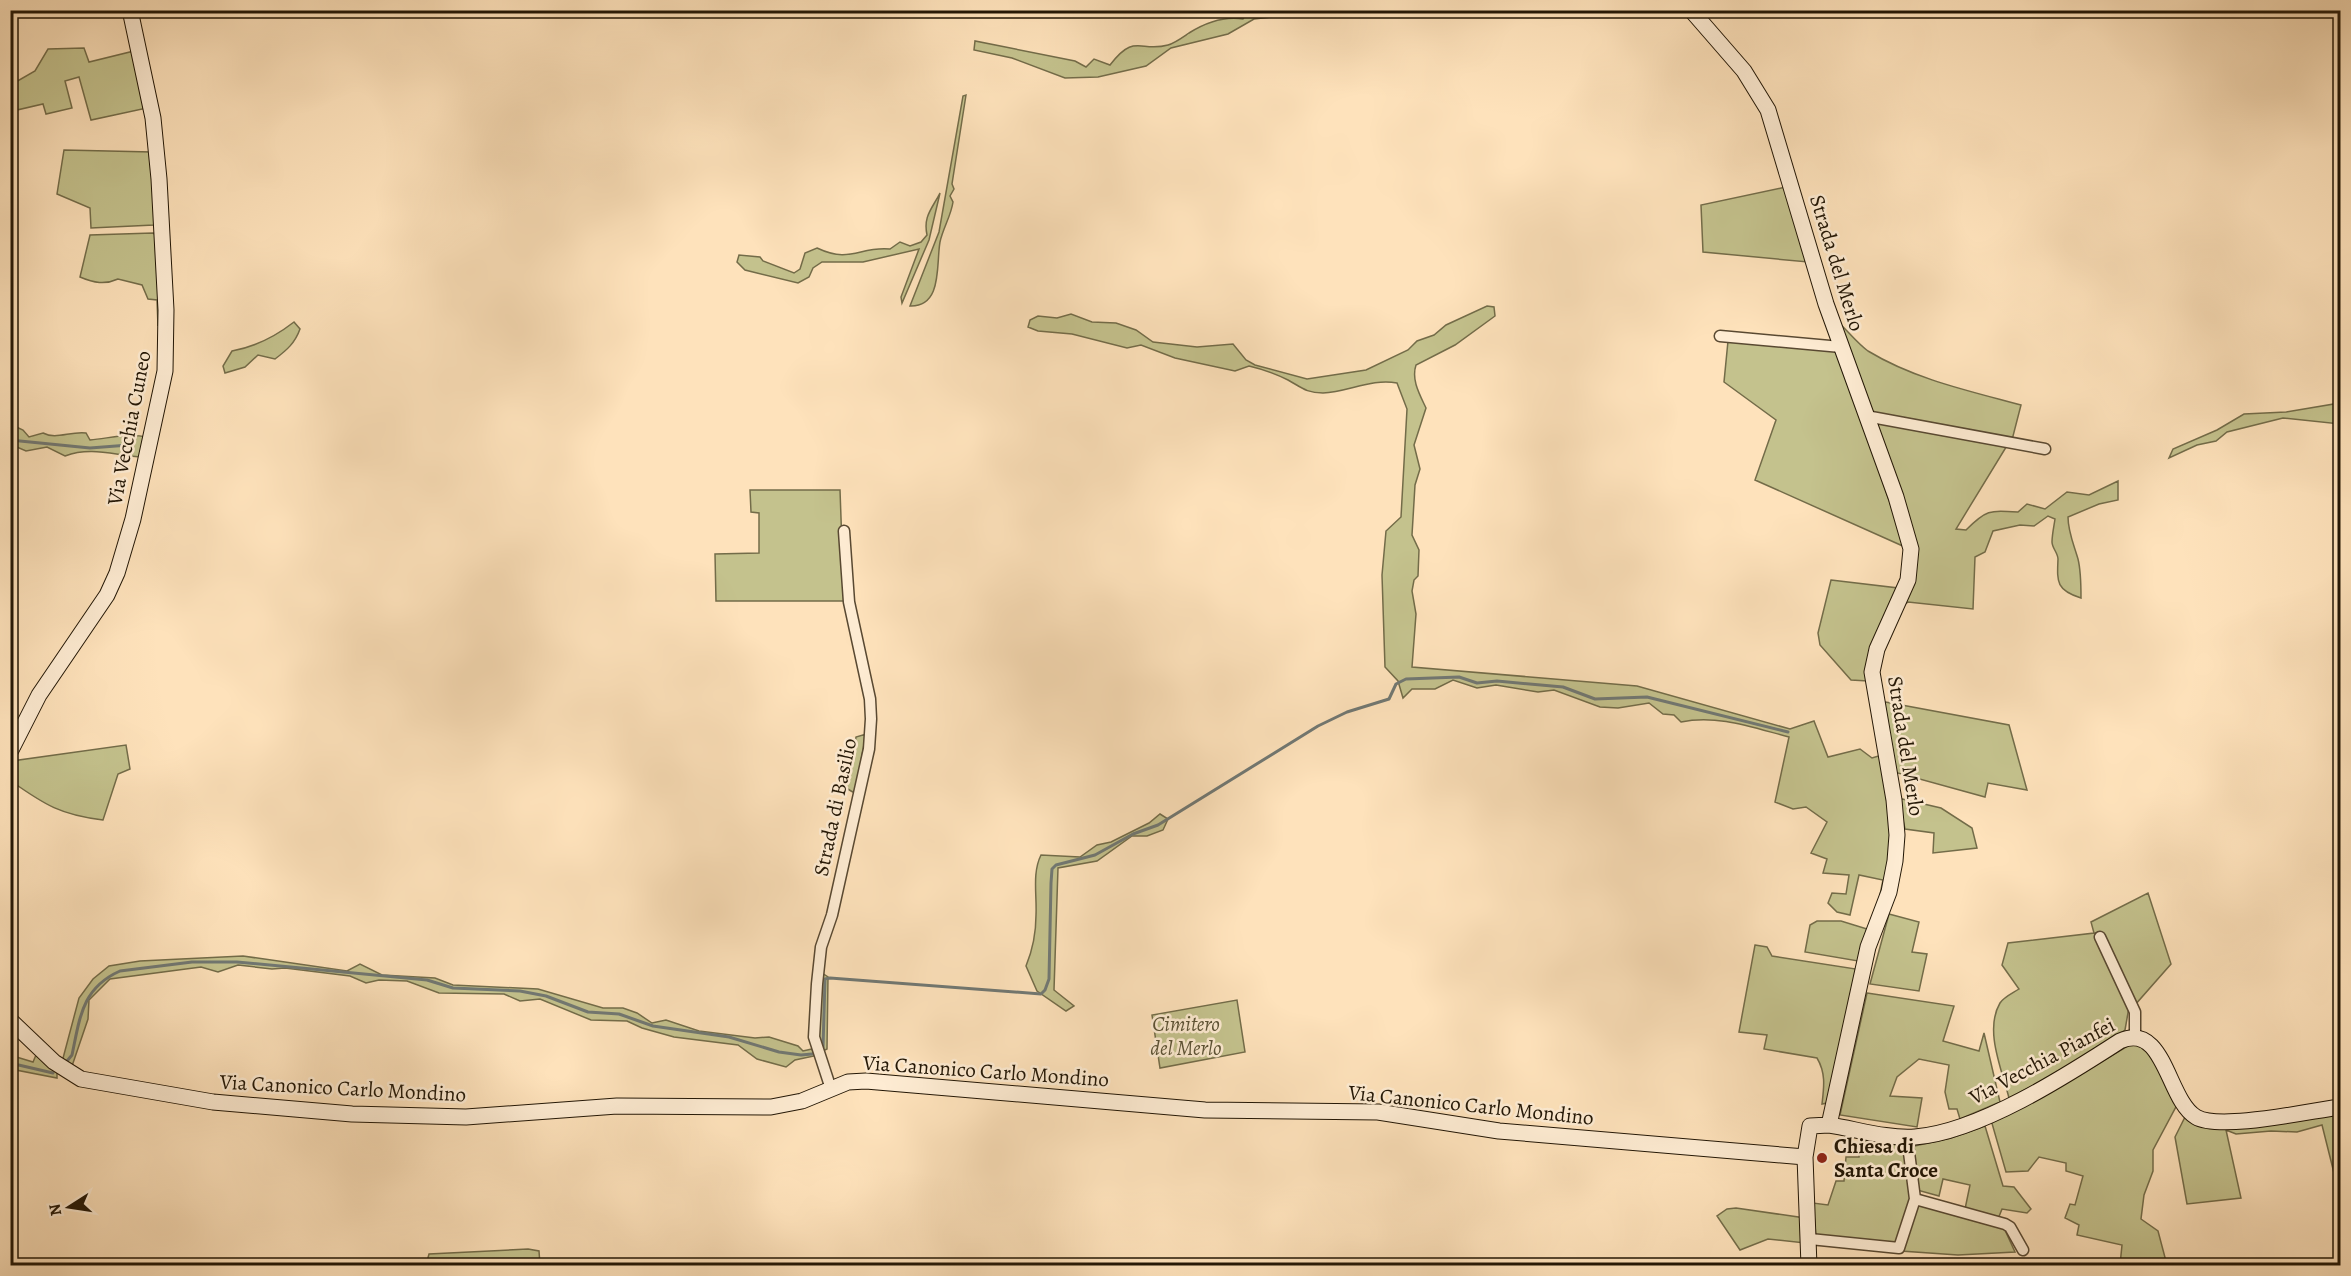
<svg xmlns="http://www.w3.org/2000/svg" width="2351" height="1276" viewBox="0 0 2351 1276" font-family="Alegreya,serif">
	<rect width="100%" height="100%" fill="#fee2bb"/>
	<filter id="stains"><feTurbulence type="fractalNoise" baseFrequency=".00333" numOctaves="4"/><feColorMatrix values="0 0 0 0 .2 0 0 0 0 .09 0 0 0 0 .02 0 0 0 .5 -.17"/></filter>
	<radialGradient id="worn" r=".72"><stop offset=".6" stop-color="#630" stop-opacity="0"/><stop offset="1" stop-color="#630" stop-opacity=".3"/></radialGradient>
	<path fill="#c4c28d" stroke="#736c49" stroke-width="1.5" d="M1248,11h36l-4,5 -26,3 -26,15 -57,14 -25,18 -48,11 -33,1 -53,-20 -38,-8 1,-9 100,20 11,6 8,-8 16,6c25,-33 30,-12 58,-20 7,-2 15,-8 21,-12 16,-10 35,-17 54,-14z
		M84,48l5,14 45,-11 13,57 -56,12 -12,-43 -14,4 7,27 -26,6 -3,-10 -30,7 -2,5 3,-33 21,-12 13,-22z
		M966,95l-14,89 2,5 -4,7 3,6c-2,14 -10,26 -13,40 -4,22 3,65 -30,64l29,-74 24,-136z
		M64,150l88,2 6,68 -4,5 -63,3 -1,-20 -33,-14z
		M1786,187l22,75 -105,-10 -2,-47z
		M940,193l-11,47 -27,63 -1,-6 18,-48 -56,13h-41l-9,6 -4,9 -11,6 -53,-13 -8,-8 2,-7 21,2 3,4 31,12 6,-4 5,-16 12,-5c34,16 42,-2 73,1l10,-7 10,4 11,-4 6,-7c-4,-19 5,-26 13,-42z
		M153,233l7,4 -2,89 -1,-26 -9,-1 -6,-14 -24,-6c-13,6 -24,4 -38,-2l10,-42z
		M1487,306l7,1 1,9 -40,29 -39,20c-5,15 4,30 10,43l-12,37 6,24 -5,16 -3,50 7,15 -1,26 -4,4 -2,11 4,23 -4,53 225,19 153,43 24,-8 14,36 32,-8 12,9 10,-3c9,49 16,98 -3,145l4,-20 -24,-5 -9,40 -13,-3 -9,-9 4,-10 14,1 3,-19 -26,-2 4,-14 -16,-6 16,-31 -21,-15 -13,2 -18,-7 14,-65c-35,-9 -72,-23 -108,-15l-7,-7 -11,-1 -14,-11 -31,5 -18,-1 -46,-17 -16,2 -42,-7 -19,3 -24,-8 -18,9h-23l-9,9 -5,-17 -13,-14 -3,-92 4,-44 15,-14 6,-108 -10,-26c-25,-5 -49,9 -74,10 -17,0 -22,-6 -35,-13 -12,-6 -26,-11 -39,-14l-14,5 -60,-13 -34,-13 -14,3 -55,-14 -34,-3 -10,-4 2,-7 8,-4 19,2 14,-4 21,8 24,1 20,7 17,12 44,5 36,-3 13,16 9,5 52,14 59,-9 42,-20 9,-9 17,-6 12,-10z
		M294,322l6,7c-5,14 -13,21 -25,30l-17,-4 -13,12 -20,6 -2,-7 9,-15c22,-4 44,-15 62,-29z
		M1838,322c10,9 19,21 30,29 46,28 101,40 153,54l-9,35 -142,-27z
		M1728,341l110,10 67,196 -150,-67 21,-60 -52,-38z
		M2340,403v21l-57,-6 -56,14 -11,9 -19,4 -28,13 4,-9 44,-19 27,-16 42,-2z
		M1872,420l136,24 -52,85 10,1c20,-20 23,-20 52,-18l9,-8 18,5 22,-17 22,3 29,-14v19l-19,4 -31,13c0,15 6,28 10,42 3,12 3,26 3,39 -25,-8 -24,-16 -23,-39 0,-6 -6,-11 -6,-17 0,-7 2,-16 3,-23l-7,-3 -14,10 -14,-1 -27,6 -8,21 -10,5 -2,52 -65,-7 -8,5 15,-35 1,-24z
		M10,424l13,6 6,7 14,-4c13,7 27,-2 43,0l4,7c21,-2 37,-7 57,-3l-4,20c-27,-1 -51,-11 -78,-1l-18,-9 -21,4 -9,-4 -6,2z
		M750,490h90l4,111h-128l-1,-47 44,-1v-40l-8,-1z
		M1831,580l67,8 -30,93 -17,-1 -31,-35 -2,-12z
		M1880,701l129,24 18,65 -39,-7 -3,14 -91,-25z
		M866,734l-11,59c-11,-5 -15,-9 -13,-22l9,-3 5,-31z
		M126,745l4,24 -12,5 -15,46c-42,-5 -58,-15 -92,-39l1,-20z
		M1898,798l43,10 31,20 5,20 -44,5 1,-20 -29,-4z
		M1160,814l8,5 -5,11 -16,6h-15l-35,25 -39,7 -4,122 20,16 -8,5 -29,-20 -11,-25c7,-17 10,-33 10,-51 1,-20 -4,-42 5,-60l39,2 17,-12 14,-3 38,-19z
		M2148,893l23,71 -37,42 -32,-73h-7l34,74 -4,23 -44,30 -72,38c-7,-28 -25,-68 -9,-95 4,-6 13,-10 19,-14l-17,-24 6,-22 86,-10 -3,-11z
		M1889,914l30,8 -7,30 15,2 -8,37 -49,-7z
		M1817,921h24l26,8 -9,32 -53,-9 5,-27z
		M1755,945l12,2 5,9 84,13 -29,134 -5,1c2,-17 4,-31 -5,-46l-53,-9 3,-14 -28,-3z
		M243,956l104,15 13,-7 22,11 53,3 18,7 85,4 65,19h20l14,5 15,10 14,-3 33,11 56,7 14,-1 29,9 5,5 9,-2 2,7 -19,4 -9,7 -29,-8 -19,-14 -64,-8 -32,-9 -15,-7 -36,-1 -51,-21 -20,2 -16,-7 -65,-1 -32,-12 -28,-1 -13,3 -16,-7 -65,-8 -13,1 -34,-4 -20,7 -17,-5 -91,12 -21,21 -1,19 -17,50 -9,-7 17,-64 14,-19 16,-13 31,-5z
		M822,973l6,4 -1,72 -6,3 -2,-11z
		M1867,993l87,13 -11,35 36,10 5,-18 16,69 -40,17 -3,-10h-8l-4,-17 4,-27 -30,-6 -22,18 -7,19 32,2 -5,29 -77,-12z
		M1237,1000l8,52 -85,16 -8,-53z
		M2131,1044c20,-2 37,43 47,59l-25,47v21l-9,24 -3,24 17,12 9,34h-47l2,-20 -45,-10 2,-10 -14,-7 5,-14 5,1 8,-29 -17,-5v-8l-27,-6 -11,14 -22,1 -15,-52 53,-24z
		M27,1046l30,26v6l-46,-9 -1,-14 23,7 3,-7z
		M2340,1114v83l-18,-72 -25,7 -26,-1 -35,3 -10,-4 15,68 -54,6 -12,-67 11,-22 24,13 16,1z
		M1985,1126l18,60 11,1 17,22 -4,4 -25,-4 -4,10 -33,-10 5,-24 -27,-6 -4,17 -22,-6 -7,-43 41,-9z
		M1860,1140l44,6 7,53 -13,46 -82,-8 -3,-34 15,2 8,-24h8l2,-24h13z
		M1917,1203l87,25 11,24 -57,3 -57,-4z
		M1736,1208l69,10v25l-37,-4 -28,11 -23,-34 10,-7z
		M528,1249l11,2 1,14h-114l3,-11z"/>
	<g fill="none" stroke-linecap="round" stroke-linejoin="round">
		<path stroke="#717873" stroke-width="3" d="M10,440l80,8 39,-3
			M823,1048l2,-69 5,-1 211,16 4,-4 4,-11 2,-96 1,-14 4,-4 39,-10 38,-21 25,-9 160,-99 29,-14 42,-13 7,-15 10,-5 53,-2 18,6 20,-2 66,6 32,12 52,-2 141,35
			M67,1061l5,-6c8,-38 10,-67 48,-84l72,-9h45l190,18 26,8 67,3 26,5 42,16 31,2 34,12 76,11 50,15 22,3 11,-1
			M10,1063l43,10"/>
		<defs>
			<path id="street" d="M1720,336l121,11
				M1866,416l179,33
				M2100,937l35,75v25
				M831,1089l-17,-52 3,-53 4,-37 11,-32 37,-166 2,-30 -1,-20 -21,-97 -5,-71
				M1907,1137l8,62 90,25 5,3 13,23
				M1810,1239l89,9 16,-49"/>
			<path id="secondary" d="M1691,10l53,61 24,39 58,194 70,193 15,52 -3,31 -31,69 -5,23 22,128 3,35 -2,26 -6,31 -21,55 -39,178 -19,1 -5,31 4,109
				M10,752l29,-57 68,-100 10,-22 16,-54 32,-148 1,-61 -7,-131 -6,-61 -23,-108
				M10,1020l44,42 27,17 132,23 139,12 114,3 151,-11 154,1 31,-6 46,-19 18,-1 339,29 173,2 121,19 306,26
				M1829,1125c27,4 58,14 86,12 64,-5 151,-61 205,-96 45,-20 47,59 76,76 24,14 113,-6 144,-10"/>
		</defs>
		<use href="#street" stroke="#594932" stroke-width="13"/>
		<use href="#secondary" stroke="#221605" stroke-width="17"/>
		<use href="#street" stroke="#feecd3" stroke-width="10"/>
		<use href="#secondary" stroke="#feecd3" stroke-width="15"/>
	</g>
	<circle fill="#8f2418" stroke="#feecd3" stroke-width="2" cx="1822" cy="1158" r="6"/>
	<g text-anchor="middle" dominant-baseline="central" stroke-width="5" stroke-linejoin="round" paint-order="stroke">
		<g font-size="21" fill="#221605" stroke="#feecd3">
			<text transform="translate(1837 263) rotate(73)">Strada del Merlo</text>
			<text transform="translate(129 428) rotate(-79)">Via Vecchia Cuneo</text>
			<text transform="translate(1906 746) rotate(81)">Strada del Merlo</text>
			<text transform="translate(835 807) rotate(-78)">Strada di Basilio</text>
			<text transform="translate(2042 1061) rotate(-28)">Via Vecchia Pianfei</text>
			<text transform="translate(986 1071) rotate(4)">Via Canonico Carlo Mondino</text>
			<text transform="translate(343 1088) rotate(3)">Via Canonico Carlo Mondino</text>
			<text transform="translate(1471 1105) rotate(6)">Via Canonico Carlo Mondino</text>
		</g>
		<g font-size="21" font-style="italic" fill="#5b5235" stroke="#feecd3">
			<text x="1186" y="1024">Cimitero<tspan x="1186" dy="24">del Merlo</tspan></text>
		</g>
		<g font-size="21" font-weight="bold" fill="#221605" stroke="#feecd3" text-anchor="start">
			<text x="1834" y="1146">Chiesa di<tspan x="1834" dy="24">Santa Croce</tspan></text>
		</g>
	</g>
	<rect width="2351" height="1276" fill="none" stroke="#fee2bb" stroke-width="36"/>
	<rect x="12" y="12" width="2327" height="1252" fill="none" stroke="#221605" stroke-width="3"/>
	<rect x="18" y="18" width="2315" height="1240" fill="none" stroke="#221605" stroke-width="1.5"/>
	<g transform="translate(69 1207) rotate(258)" stroke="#feecd3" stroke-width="4.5" paint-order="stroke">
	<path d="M0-4.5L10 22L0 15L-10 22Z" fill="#221605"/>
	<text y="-9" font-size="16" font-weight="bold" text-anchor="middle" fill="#221605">N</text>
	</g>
	<rect width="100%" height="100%" filter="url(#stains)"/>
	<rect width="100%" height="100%" fill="url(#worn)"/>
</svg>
